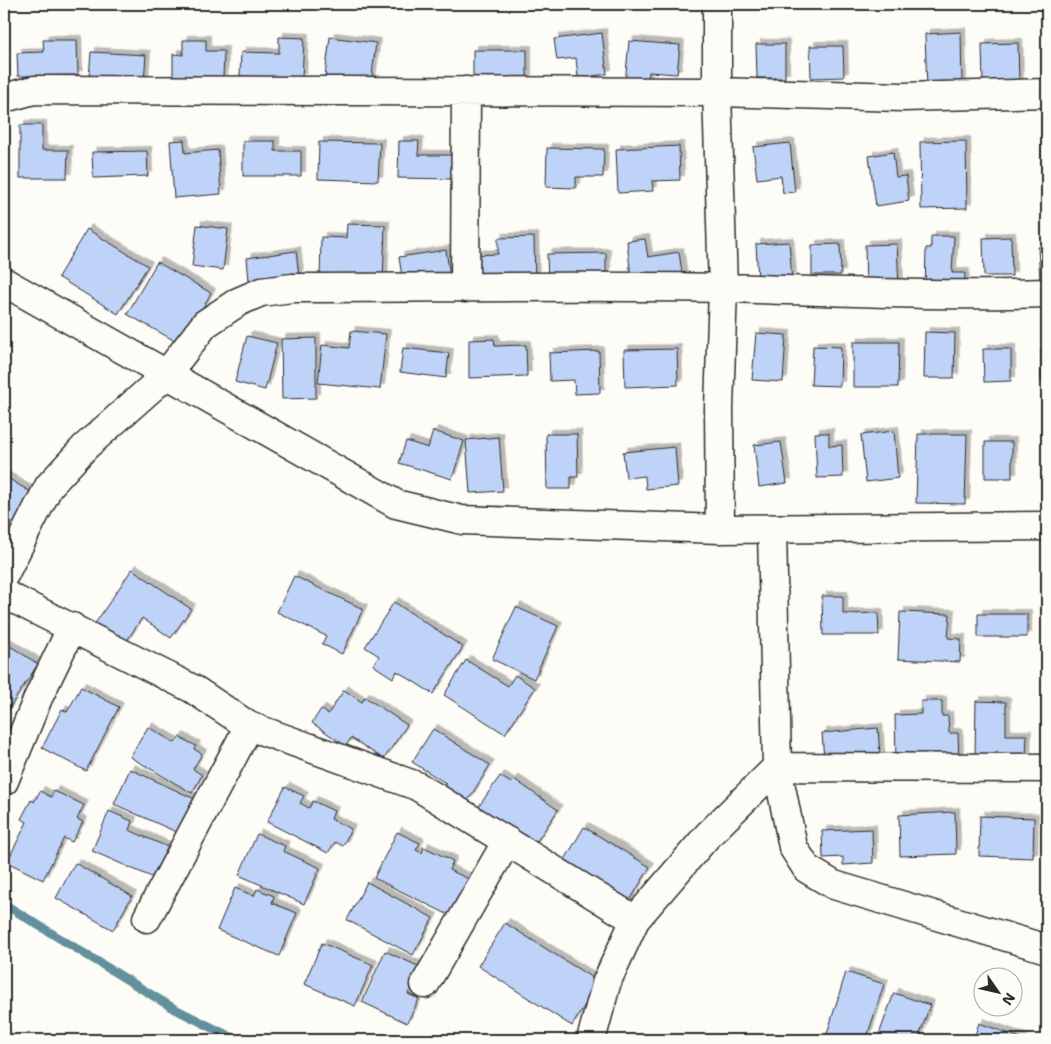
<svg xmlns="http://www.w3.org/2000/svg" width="1051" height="1044" viewBox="0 0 1051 1044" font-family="'Shantell Sans',sans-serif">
	<defs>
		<filter id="shadow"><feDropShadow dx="4.5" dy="-4.5" stdDeviation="0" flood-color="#0004"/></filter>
	</defs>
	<rect width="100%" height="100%" fill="#fdfcf7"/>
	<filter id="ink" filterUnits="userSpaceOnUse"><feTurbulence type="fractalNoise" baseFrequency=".02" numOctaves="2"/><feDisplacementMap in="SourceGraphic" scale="10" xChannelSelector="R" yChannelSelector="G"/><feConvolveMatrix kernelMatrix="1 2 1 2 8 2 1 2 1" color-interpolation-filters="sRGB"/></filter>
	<g filter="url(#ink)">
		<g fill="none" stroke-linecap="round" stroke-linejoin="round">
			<path stroke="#63909d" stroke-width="9" d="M4,904l169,104 64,32"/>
		</g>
		<path fill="#bfd3f8" stroke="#2b2b2b" filter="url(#shadow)" d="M961,32l1,57 -35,1 -2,-56z
			M602,33l5,41 -29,4 -2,-20 -19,2 -3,-21z
			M279,37l25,1 -2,40 -62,-2 1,-24 38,1z
			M330,37l46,6 -5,39 -46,-6z
			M43,40h34l1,35 -60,1 -1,-23 27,-1z
			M183,40h23v11h18l-1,28 -50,-1v-24l10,1z
			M629,41l51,4 -3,29 -28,-2 -2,14 -22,-2z
			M1018,43l1,42 -36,1 -1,-42z
			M756,44h29v34h-28z
			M810,46h33l1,31 -33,1z
			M473,50h54v29l-28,9v-11h-26z
			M91,52l55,3 -2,27 -55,-4z
			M20,125h22v25h26l-1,28h-47z
			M1042,138h5v50h-5z
			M184,140l1,13 33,-3 3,44 -47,4 -4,-57z
			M243,141h32v10h26v25h-58z
			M399,141h20l-1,14h36v24l-56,-1z
			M966,141l1,67 -46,1 -1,-67z
			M319,142l61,1 -2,38 -60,-2z
			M790,143l5,49 -12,1 -2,-17 -24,3 -4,-32z
			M679,146l1,34 -28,1 1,10 -35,2 -2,-44z
			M547,148l57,1 -1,28h-27v11l-30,-1z
			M147,151l1,25 -55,2 -1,-26z
			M893,152l3,25 10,-1 3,25 -33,5 -7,-50z
			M347,224l38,1 -2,57 -63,-1 1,-44 25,1z
			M197,225l31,4 -5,41 -31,-4z
			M87,229l61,37 -30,48 -60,-37z
			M931,236h23l-2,37h13l-1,19 -39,-1 1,-43h5z
			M534,237l1,47 -61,1 -1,-30 25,-1v-16z
			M1011,237l1,39h-28l-1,-38z
			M645,239l3,18 31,-5 4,28 -51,7 -5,-46z
			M789,242l3,36 -34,2 -2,-36z
			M840,244l1,31h-29v-30z
			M897,244l2,44 -33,2 -1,-45z
			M1047,246v35h-7l-2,-34z
			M446,250l4,27 -47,7 -4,-27z
			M296,251l4,33 -50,7 -3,-33z
			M606,253v28l-58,2 -1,-29z
			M157,262l54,31 -29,52 -55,-31z
			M351,331l35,3 -6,55 -62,-6 4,-38 27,3z
			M925,332l30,1 -1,45h-30z
			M756,333l30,2 -3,47 -31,-2z
			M247,336l30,7 -12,47 -30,-8z
			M316,338v60l-34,1 -1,-60z
			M494,339l1,7 31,-1 1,31 -58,2v-38z
			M853,342h46l-1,45h-45z
			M813,346l28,1 -1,39 -29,-1z
			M403,348l46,5 -3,25 -46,-6z
			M1041,348h6v33h-6z
			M677,349l1,36 -53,2 -1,-37z
			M983,349h28v32l-27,1z
			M599,351l1,42 -25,1 -1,-14 -24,1 -1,-28z
			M433,431l31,10 -12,38 -53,-16 7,-22 22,7z
			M894,431l4,47 -32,4 -5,-47z
			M815,433h14v13l13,-1 1,32 -26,1z
			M546,434h31l1,43h-7v12h-24z
			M918,434h49l-2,70 -49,-1z
			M499,437l4,54 -33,2 -4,-53z
			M781,442l6,41 -28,4 -5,-42z
			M985,442h27v36h-27z
			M1044,443h3v34h-4z
			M675,447l3,39 -32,3 -1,-13 -19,2 -3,-26z
			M4,476l30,18 -30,49z
			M132,569l59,40 -20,29 -29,-20 -18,27 -30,-20z
			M294,576l69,33 -21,45 -20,-10 4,-8 -49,-24z
			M822,596h21v18l35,-1 1,22h-56z
			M394,602l69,45 -30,47 -36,-23 -4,7 -20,-13 6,-9 -14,-9z
			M516,607l42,19 -24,53 -42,-20z
			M900,612l50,2 -2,24 13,1 -1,23 -62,-3z
			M978,614h49v23h-49z
			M4,642l34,22 -34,52z
			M466,660l42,26 7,-11 20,13 -30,46 -61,-39z
			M81,687l38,20 -33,64 -44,-23 20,-39 5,3z
			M344,690l18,12 3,-5 42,28 -23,34 -33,-21 -5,8 -34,-23 9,-14 7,5z
			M921,701h21v15h6l1,17h9l1,27 -63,2 -1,-47 26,-1z
			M976,701l30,1v33h21l-1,21 -51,-1z
			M1043,724h4v42h-3z
			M148,727l27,16 4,-6 17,9 -2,3 8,5 -9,15 9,6 -10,18 -62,-36z
			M878,728l2,27 -56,5 -2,-27z
			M433,729l57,36 -23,37 -23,-14 3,-4 -35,-22z
			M130,769l69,32 -16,34 -69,-31z
			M500,776l11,7 3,-4 44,31 -25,37 -56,-38z
			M285,787l19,9 -4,7 9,5 4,-7 21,10 -3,8 20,10 -8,17 -8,-4 -7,11 -61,-31z
			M40,791l11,6 3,-6 30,14 -7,14 6,3 -11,20 -8,-4 -21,42 -36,-18 20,-40 -6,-3 10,-19 3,2z
			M109,811l23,10 -3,9 41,18 -14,31 -64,-28z
			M955,812l1,42 -56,2 -1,-41z
			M980,816l54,2 -1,40 -54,-2z
			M584,827l66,40 -21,35 -66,-39z
			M872,829l1,34 -30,2v-8l-20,1 -1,-27z
			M397,832l23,11 -4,7 6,3 2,-6 29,14 -4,9 20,9 -18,37 -77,-38z
			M257,834l28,12 -2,5 37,17 -16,36 -65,-29z
			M75,863l57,33 -19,34 -57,-32z
			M367,882l66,36 -20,37 -66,-35z
			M235,888l19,8 3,-7 17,7 -2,7 25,10 -18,43 -62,-26z
			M505,923l94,59 -27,44 -94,-60z
			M322,943l51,22 -18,41 -51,-22z
			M385,951l35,16 -12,27 11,5 -12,24 -45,-21z
			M846,972l38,12 -18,56h-41z
			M894,993l36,12 -12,35h-41z
			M979,1023l45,16 -1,1h-42l-7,-2z"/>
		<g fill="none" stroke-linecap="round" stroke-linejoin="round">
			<defs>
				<path id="minor" d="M717,4v88l6,196 -4,120 1,121
					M4,98l30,-8 683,2 186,5 144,-4
					M4,282l392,222 66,16 258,9 327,-3
					M465,288l1,-197
					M772,529l5,238 16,80 14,22 27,16 213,64
					M4,575l45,-89 36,-39 81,-72 39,-51 33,-22 23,-10 31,-4c144,0 288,-3 433,0 107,3 215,9 322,5
					M4,594l189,95 56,37 168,60 218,134
					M4,781l34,-83 34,-71
					M147,918l102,-192
					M425,984l82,-143
					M591,1040l16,-59 28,-61 73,-85 69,-68 270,1"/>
			</defs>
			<use href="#minor" stroke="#2b2b2b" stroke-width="31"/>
			<use href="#minor" stroke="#fdfcf7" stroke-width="28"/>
		</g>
	</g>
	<rect width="1051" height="1044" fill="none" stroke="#fdfcf7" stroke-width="20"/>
	<rect x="10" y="10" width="1031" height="1024" fill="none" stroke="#2b2b2b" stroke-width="2" filter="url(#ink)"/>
	<g transform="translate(998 992) rotate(124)"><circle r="24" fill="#fdfcf7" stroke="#a9a8a5"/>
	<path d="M0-4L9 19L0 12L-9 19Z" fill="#2b2b2b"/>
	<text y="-8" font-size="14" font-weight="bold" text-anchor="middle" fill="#2b2b2b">N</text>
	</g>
</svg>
